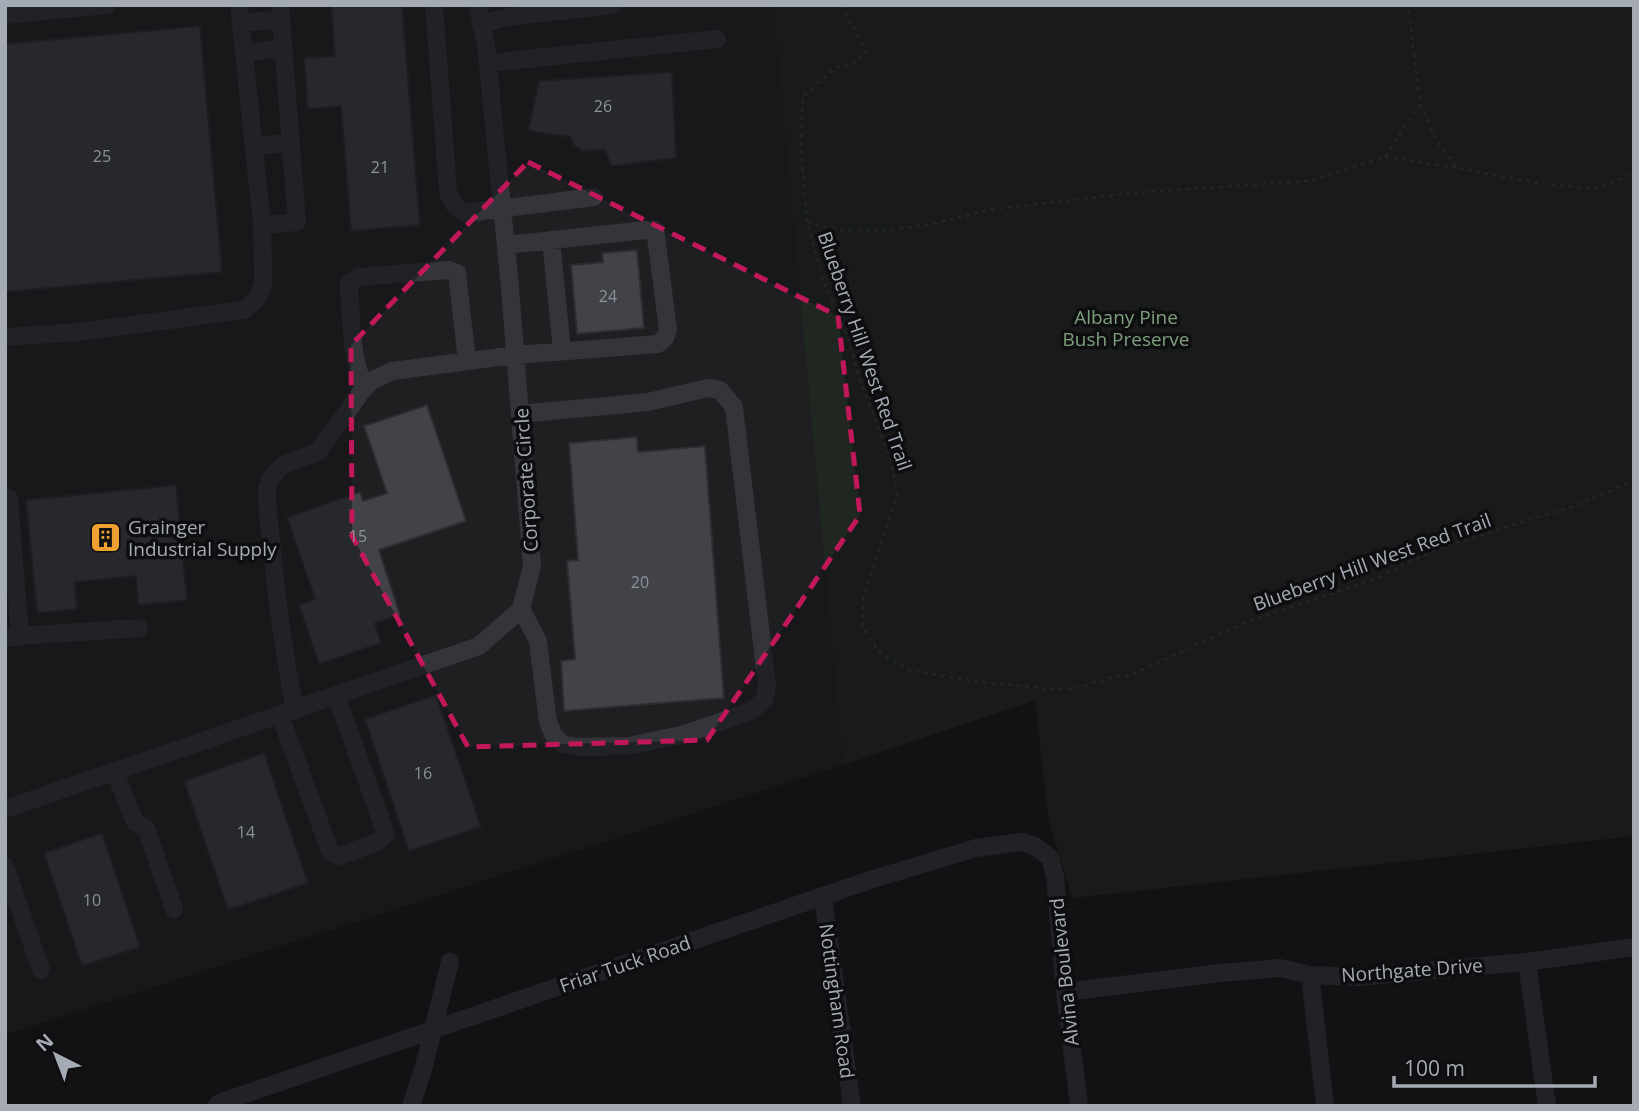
<svg xmlns="http://www.w3.org/2000/svg" width="1639" height="1111" viewBox="0 0 1639 1111" font-family="'Open Sans',sans-serif">
	<rect width="100%" height="100%" fill="#131315"/>
	<path fill="#1f1f22" d="M5,5h768l70,760 -838,270z"/>
	<path fill="#1f2720" d="M773,5h861v831l-561,62 -24,-75 -14,-123 -192,65z"/>
	<path fill="#424348" stroke="#2d2d31" stroke-width="2" d="M331,5h71l18,220 -69,6 -10,-125 -33,3 -4,-51 31,-2z
		M200,26l22,246 -217,20v-248z
		M672,72l4,86 -65,8 -6,-16 -23,1 -8,-6 -4,-8 -42,-6 11,-50z
		M637,250l7,78 -67,6 -6,-69 32,-3 -1,-9z
		M427,405l39,116 -87,29 21,65 -25,8 6,20 -62,21 -20,-59 16,-6 -28,-82 73,-25 3,9 24,-8 -23,-67z
		M637,437l1,15 67,-6 19,252 -160,13 -3,-50 14,-2 -8,-98 11,-1 -9,-117z
		M176,485l11,115 -49,5 -2,-29 -61,6 2,27 -40,4 -11,-113z
		M436,695l45,132 -72,24 -44,-132z
		M264,753l44,130 -80,27 -44,-129z
		M102,833l38,114 -58,19 -38,-113z"/>
	<g fill="none" stroke-linecap="round" stroke-linejoin="round">
		<path stroke="#3a3d41" stroke-width="2.5" stroke-dasharray="3.5 5" stroke-linecap="butt" d="M841,5l25,46 -13,14 -17,2 -33,29 -2,51 6,76 16,57 25,56 11,42 31,79 7,37 -34,105v29l16,24 29,18 72,12 71,7h23l35,-11 22,-3 115,-53 129,-43 59,-29 140,-44 60,-25
			M1420,104l18,39 20,25 79,15 58,6 39,-16
			M1385,157l73,11
			M807,223l32,7h54l43,-7 57,-14 150,-17 166,-11 76,-24 35,-54 -12,-98"/>
		<path stroke="#34353a" stroke-width="18" d="M434,5l14,187c4,11 7,16 18,21l128,-16
			M5,15l102,-10
			M241,23l40,-4
			M481,24l27,-7 104,-12
			M244,53l39,-5
			M488,63l229,-24
			M254,146l37,-3
			M262,225l35,-3 -17,-217
			M551,240l11,111
			M5,337l74,-5 165,-22 13,-11 6,-15v-18l-1,-41 -23,-220
			M365,387c-15,-29 -13,-67 -16,-99v-5l9,-6 91,-7 8,3 10,88
			M520,414l128,-12 60,-14 12,2 14,17 33,279 -3,14 -13,11 -66,23 -56,12 -52,1 -15,-3 -9,-10 -5,-12 -10,-81 -17,-32
			M5,498h4l11,138 -15,2
			M20,636l119,-8
			M295,710c-14,-69 -21,-138 -28,-208v-13l4,-11 12,-13 35,-13 43,-60 10,-11 21,-10 124,-16 142,-11 7,-6 3,-8 -13,-101 -149,16
			M280,715l50,136 9,5 39,-14 8,-8 -50,-139
			M115,772l20,50 11,6 28,81
			M5,809l474,-163 42,-37 11,-43 -22,-278 -24,-243 -9,-40
			M5,866l36,104
			M823,897l29,209
			M1527,962l20,144
			M1310,975l15,131
			M1065,992l155,-19 60,-5 30,7 47,2 170,-15 107,-15
			M216,1106l3,-3 651,-223 106,-32 45,-6 14,4 15,12 5,18 10,116 14,114
			M411,1106l13,-40 26,-104"/>
	</g>
	<path d="M0 0H1639V1111H0ZM528,162l310,154 22,199 -153,225 -239,7 -116,-211 -1,-191z" fill="#131315" fill-opacity=".55" fill-rule="evenodd"/>
	<path fill="none" stroke="#c2185b" stroke-width="5" stroke-dasharray="14 9" stroke-linejoin="round" d="M528,162l310,154 22,199 -153,225 -239,7 -116,-211 -1,-191z"/>
	<defs>
		<symbol id="building-square" viewBox="-11 -11 22 22"><rect x="-9" y="-9" width="18" height="18" rx="4" fill="#eea132" stroke="#0e0e10"/><path d="M-4-6H4V6H1V3H-1V6H-4ZM-2.5-4.3h1.7v1.8h-1.7ZM.8-4.3h1.7v1.8H.8ZM-2.5-1h1.7V.8h-1.7ZM.8-1h1.7V.8H.8Z" fill="#111"/></symbol>
	</defs>
	<g fill-rule="evenodd">
		<use href="#building-square" x="88" y="520" width="35" height="35"/>
	</g>
	<g text-anchor="middle" dominant-baseline="central" stroke-width="7" stroke-linejoin="round" paint-order="stroke">
		<g font-size="16" fill="#8c919a">
			<text x="603" y="106">26</text>
			<text x="102" y="156">25</text>
			<text x="380" y="167">21</text>
			<text x="608" y="296">24</text>
			<text x="358" y="536">15</text>
			<text x="640" y="582">20</text>
			<text x="423" y="773">16</text>
			<text x="246" y="832">14</text>
			<text x="92" y="900">10</text>
		</g>
		<g font-size="19" fill="#7da07c" stroke="#0e0e10">
			<text x="1126" y="317">Albany Pine<tspan x="1126" dy="22">Bush Preserve</tspan></text>
		</g>
		<g font-size="19" fill="#a5abb5" stroke="#0e0e10">
			<text transform="translate(865 351) rotate(71)">Blueberry Hill West Red Trail</text>
			<text transform="translate(526 480) rotate(-94)">Corporate Circle</text>
			<text transform="translate(1372 562) rotate(-20)">Blueberry Hill West Red Trail</text>
			<text transform="translate(625 964) rotate(-19)">Friar Tuck Road</text>
			<text transform="translate(1412 970) rotate(-4)">Northgate Drive</text>
			<text transform="translate(1064 972) rotate(-96)">Alvina Boulevard</text>
			<text transform="translate(837 1001) rotate(82)">Nottingham Road</text>
		</g>
		<g font-size="19" fill="#a5abb5" stroke="#0e0e10" text-anchor="start">
			<text x="128" y="527">Grainger<tspan x="128" dy="22">Industrial Supply</tspan></text>
		</g>
	</g>
	<rect width="1639" height="1111" fill="none" stroke="#a5abb5" stroke-width="14"/>
	<g transform="translate(56 1055) rotate(318)" stroke="#0e0e10" stroke-width="5" paint-order="stroke">
	<path d="M0-5L12 26L0 18L-12 26Z" fill="#a5abb5"/>
	<text y="-10" font-size="19" font-weight="bold" text-anchor="middle" fill="#a5abb5">N</text>
	</g>
	<path d="M1394 1076v10h201v-10" fill="none" stroke="#a5abb5" stroke-width="3.5"/>
	<text x="1404" y="1076" font-size="21" fill="#a5abb5" stroke="#0e0e10" stroke-width="5" paint-order="stroke">100 m</text>
</svg>
